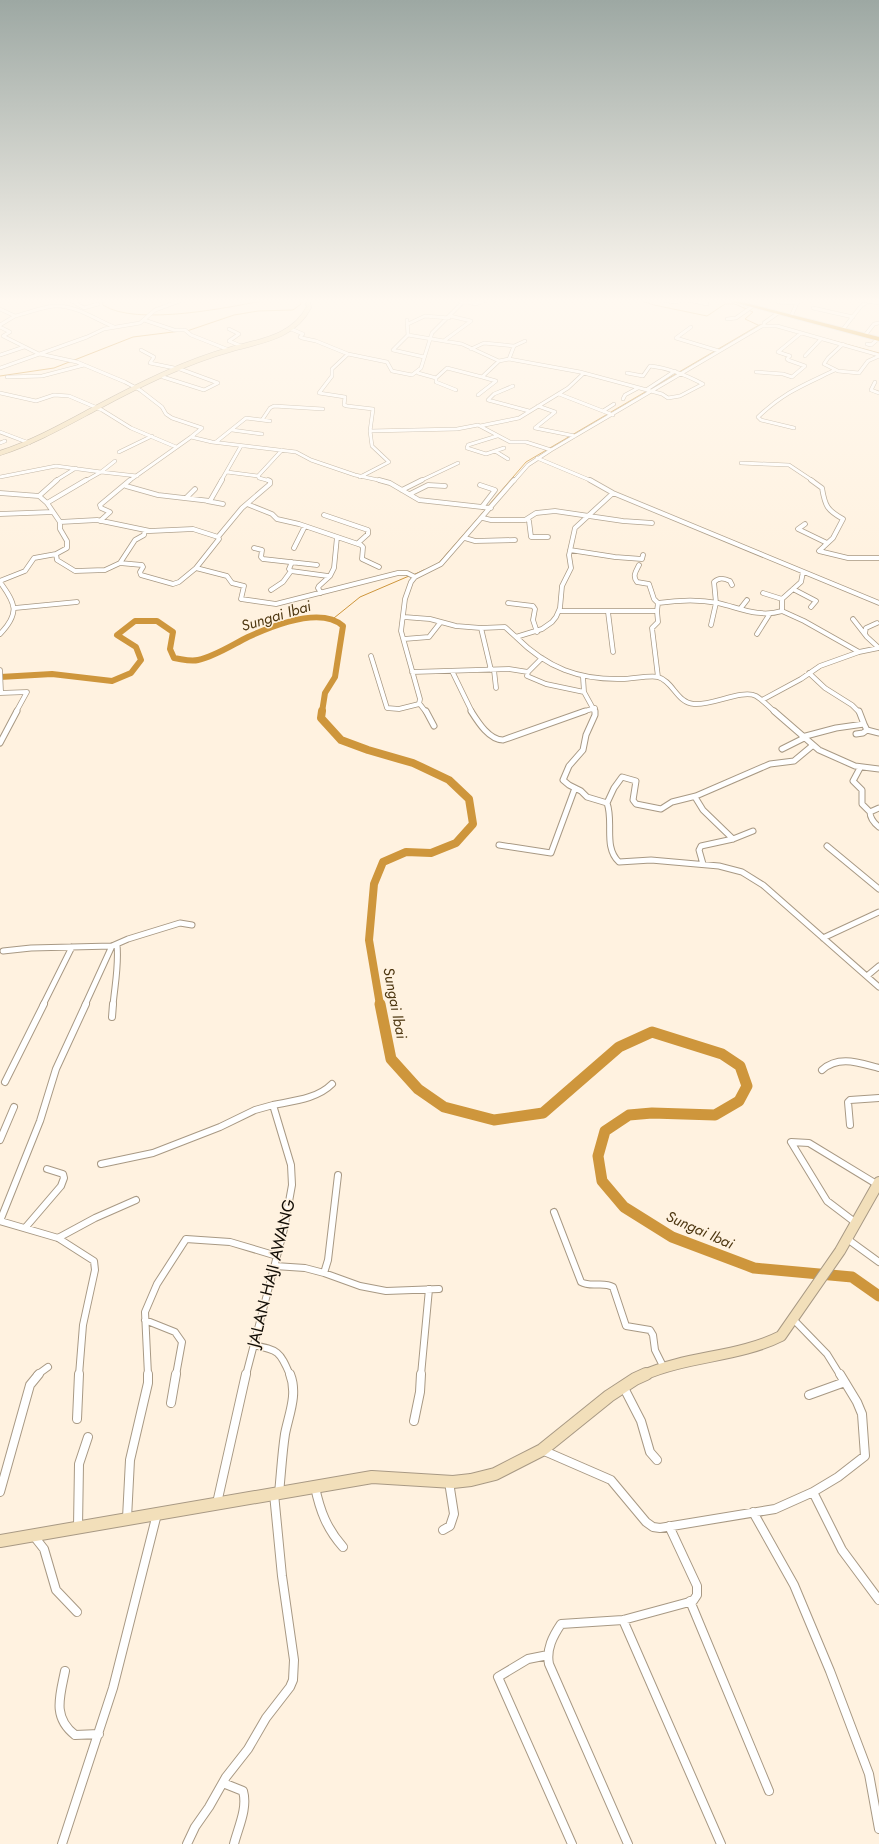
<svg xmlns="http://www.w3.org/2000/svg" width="879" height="1844" viewBox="0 0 879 1844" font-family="Jost,sans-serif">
	<rect width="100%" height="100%" fill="#fff2e0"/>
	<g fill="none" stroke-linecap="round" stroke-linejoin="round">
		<path stroke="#ce963c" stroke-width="1" d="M102,299l1,6c33,22 129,2 168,-6
			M636,299l18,6 53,11 18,-12h10l18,8 -8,7 13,6
			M187,331l47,-16 24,-4 35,-1 8,-6 -3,-5
			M827,339l52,14
			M0,376l54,-8 79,-31 48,-6
			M488,506l38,-44 233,-137h18
			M437,565l49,-56
			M413,575l11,-5
			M334,618l26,-21 49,-21"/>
		<path stroke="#ce963c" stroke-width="6" d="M0,677l52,-3 60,7 19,-8 10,-13 -5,-13 -19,-12 18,-14h22l16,11 -3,17 4,9c8,1 16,4 24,2 18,-4 34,-15 50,-23 24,-11 73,-31 95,-11l-8,51 -10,16 -3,19"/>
		<path stroke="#ce963c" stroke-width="8" d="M322,711l-1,7 20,22 27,10 45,13 36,17 20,19 4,25 -17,19 -25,10 -25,-1 -23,10 -9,22 -5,56 11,65"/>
		<path stroke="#ce963c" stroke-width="11" d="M380,1004l11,55 27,30 26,18 50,13 49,-7 76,-66 33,-15 70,22 18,12 7,20 -8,15 -24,14 -63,-2 -23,2 -24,16 -7,25 4,25 22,26 48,30 82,31 98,9 27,19"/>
		<defs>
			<path id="street-far4" d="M452,299l24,5 12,-5
				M683,299l24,5
				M856,299l23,4
				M0,300l8,-1
				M70,300l14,8 14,-4
				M666,301l11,1 6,-3
				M778,302l20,1
				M813,308l40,9
				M0,309l15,7 -15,9
				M792,314l7,-15
				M15,316c13,-3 27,-9 40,-10 20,-1 40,13 59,21
				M727,319l9,-1 17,-12
				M144,320l30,10h11l6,5 38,15
				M407,320l1,15 -15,15 31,7
				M408,324l17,-8 24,2
				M764,326v-3l14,-10
				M0,327l10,5 -7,4 36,18
				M691,327l-15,11 43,13
				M844,328l17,-22 11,-7
				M229,329l10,5 -10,7
				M291,329l12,5 -3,3 2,1 14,3 32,13 39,8 5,9 20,4 9,-7 11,-35 32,-32
				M866,334l8,-10 5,-1
				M408,335l54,9 37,17 -17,16 -35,-9 -11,10
				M445,340l26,-19 -21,-5
				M229,341l12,5
				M843,344l-15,14 -4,6 14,7 21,2 9,-12 11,-5
				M867,344l4,1 7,-6
				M471,349l13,-6 30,3
				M141,350l13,7 -4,6 29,6
				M778,352l23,-19
				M40,354l37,8 48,20 15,8 22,17 4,7 6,4 30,10 -11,9
				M348,354l-16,15v7l-13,17 26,4 -1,8 3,1 26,3 -3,22 2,15 17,16 -29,15
				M0,355l24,-8
				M805,356l16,-17
				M509,359l5,-13 11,-5
				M499,361l10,-2 71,13 82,22 6,4 12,-2 23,-12c-17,-9 -34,-16 -53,-18l-7,10 -16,-3
				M0,368l87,-31 17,-8 36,-6 15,-13 30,-11
				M756,372l27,2 9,3 13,-11 -17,-6 -1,-1 3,-3 -12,-4
				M418,373l18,5v4l20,8
				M7,377l35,-1 42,-11
				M163,377l41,13 14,-7 -38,-14
				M875,382l-4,8 8,3
				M513,386l-19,8 -6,6 41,11
				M646,390l29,-19
				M0,393l36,8 18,-6 15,1 33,14 29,18 45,19
				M559,394l54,21
				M478,395l18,-14 -14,-4
				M623,399l2,-4 13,-7
				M538,406l17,6 -20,16 40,8
				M603,411l11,-7
				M262,420l8,-12 4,-2 49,3
				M480,426l39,-8 49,-30 16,-15
				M794,428l-33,-8 -3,-3c26,-25 46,-32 77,-47
				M232,430l30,4
				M370,431l87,-2 21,-4 32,17h16l25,8
				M0,432l29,11
				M497,436l-29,9 -1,3 19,6 18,-6
				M216,442l30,-24 24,3
				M0,443l5,-2
				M495,451l13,8
				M119,452l33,-16
				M537,458l55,23
				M741,463l48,2 24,16
				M101,472l36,4
				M101,472l14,-11
				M227,472l31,4 24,-26
				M258,476l1,2 11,3
				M0,477l56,-11 45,6 -16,9
				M55,481l21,-13
				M129,481l62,-44 21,5 84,10 15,8 44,15 28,6
				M221,481l20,-35
				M420,481l38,-18
				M514,481l14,-16 23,-15 211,-124h15l102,29"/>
			<path id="street-far3" d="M379,480l11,3 29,17 72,8
				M590,480l23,13 266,110
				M811,480l11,8c3,18 5,22 21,31l-10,19 -14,13
				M480,485l15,5 -13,17
				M126,486l32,9 52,6 12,-21
				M402,490l20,-10
				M0,493l39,3 8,7 39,-23
				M410,494l18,-9 17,1
				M39,496l18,-16
				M186,498l9,-9
				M207,501l16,3
				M247,504l25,10 5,5 22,5 62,21 2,2 -1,12 17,8
				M0,514l53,-2
				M324,515l44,15v4l-10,9
				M483,518l8,2h34l11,-7 19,-2 68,10 29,2
				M527,519l2,2 2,16h17
				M100,521l10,-9 -9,-4 -1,-3 30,-25
				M60,522l37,-2 53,11 43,-2 25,8 1,2 -23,29 31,8 5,7 12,3 -3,13 35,5 122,-31h9l8,4
				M805,524l-7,5 29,14
				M218,537l24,-29 28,-24v-3l-2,-1
				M465,538l10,3 40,-1
				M254,548l8,2 -1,7 2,2 54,6
				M294,548l11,-22
				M570,550l45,7 27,2 1,-4
				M819,551l29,7h31
				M56,554l1,6 18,11 30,-1 15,-7 22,2 1,2 -3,5 1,3 32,9 6,-2 17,-14
				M292,562l-3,7 2,2 37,5
				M120,563l15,-23 9,-5 1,-5
				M639,565c-3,6 -7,11 -2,17l12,2 5,15 4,4
				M803,572l-2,10 -19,17v12l22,10 55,31
				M0,581l25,-10 9,-13 22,-4 11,-6v-7l-7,-12v-7l-13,-19
				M0,582c16,22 20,31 0,52
				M793,589l23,12 -5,6
				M271,590l12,-8 8,-11
				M321,593l-3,-5 1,-2 11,-10 4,-8 3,-31
				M763,593l19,6
				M508,603l25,3 2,3 -2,11 4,12
				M15,608l62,-6
				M740,609l7,-9
				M559,611h98l1,-8c20,-3 40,-4 60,0 22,5 41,15 64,8
				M657,611l1,11 -6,6 6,49
				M608,612l5,40
				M404,617l26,2 26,7 25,2 24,-1 11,10 26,-8 10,-7 4,-5 4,-9 2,-22 9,-18 -2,-13 6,-27 38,-35
				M853,619l14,18 12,11
				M711,625l5,-22 -2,-21c5,-5 10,-4 16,-1l2,4
				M481,628l10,42
				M865,633l1,-5 11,-5
				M757,634l12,-19
				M516,637c31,31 63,43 106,42 10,0 28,-4 36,-2 15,4 19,26 36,27 18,2 48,-15 62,-8 7,4 13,11 19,16
				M404,639l25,-2 11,-14
				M371,656l16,52 12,1 20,-5 1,-5 -19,-68 4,-32 6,-17 4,-5 26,-13 73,-84
				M542,658l-14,14 -1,4 19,8 38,8
				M0,670l1,22
				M494,670l2,18
				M452,671l20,41
				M412,672l97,-3 19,3
				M809,673l16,15 27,17 7,7
				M583,677l1,15 11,20
				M0,693l27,-1 -11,20
				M762,700l39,-21 19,-13 39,-14 20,-4
				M419,703l7,9
				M582,712l13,-4"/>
			<path id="street-far2" d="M426,711l8,15
				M471,711c7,11 18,29 32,29l82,-29
				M595,711v4l-9,20 -3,15 -14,16 -6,14 6,5 12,6 6,6 20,6c7,19 -4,44 12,59l32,-2 68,6 23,6 21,13 116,102
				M774,711l45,39 36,16 24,3
				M859,711l5,13
				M867,730l12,3
				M802,737l34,-9 28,-4 3,6 -4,3 -7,1
				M0,743l17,-32
				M782,749l22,-11
				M860,768l-7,13 9,9v14l8,8
				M695,797l8,13 30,29
				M607,803l7,-15 8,-11 14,4 -3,19 3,4 25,5 11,-7 24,-6 74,-32 24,-3 18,-15
				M879,808l-9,4c0,7 4,11 9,15
				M499,845l52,8 24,-65
				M827,846l52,43
				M703,864l-4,-14 2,-4 32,-7 20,-8
				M823,938l56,-26
				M3,951l28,-3 81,-2 16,-7 52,-16 12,2
				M867,976l12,-10
				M43,1005l29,-58
				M85,1005l27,-59
				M113,1005c2,-21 6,-40 4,-60"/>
			<path id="street-far1" d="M112,1017l1,-13
				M822,1070c17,-15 37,-7 57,-2
				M5,1082l39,-78
				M850,1125l-2,-23 2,-2 29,-2
				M0,1140l14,-33
				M101,1164l52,-11 67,-26 35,-17 18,-5
				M554,1212l27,70c10,6 22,-1 32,5l13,39 24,4 3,5 2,15 9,18
				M0,1221l40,-100 16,-52 30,-65
				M0,1221l58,17 36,23 1,9 -12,55 -4,50
				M856,1223l-29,-22 -36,-59 18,1 69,42
				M25,1228l36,-42 3,-8 -1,-4 -16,-5
				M58,1238l37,-20 41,-18
				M846,1238l33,24
				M275,1266l30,2 19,5 4,-13 10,-85
				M324,1273l36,13 26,5 53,-2
				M145,1320l30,12 7,10 -6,33
				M794,1320l33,34 13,21
				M253,1345c25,5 27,6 37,30
				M37,1375l11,-8
				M148,1375l-3,-63 12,-28 29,-45 44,3 47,14
				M246,1375l38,-146 8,-44 -1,-20 -18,-60c20,-4 44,-6 59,-21
				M421,1375l8,-86"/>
			<path id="street" d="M623,1386l18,35 9,31 7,8
				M809,1395l36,-13
				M171,1403l5,-29
				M77,1419l2,-45
				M414,1421l6,-29 1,-18
				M542,1450l69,30 35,42 7,5 7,1 115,-19 38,-17 25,-15 27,-21 -3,-42 -5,-12 -17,-28
				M315,1487c5,24 12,42 28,60
				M0,1492l30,-107 9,-11
				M813,1492l29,58 37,50
				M279,1493c2,-19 3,-39 6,-59 4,-20 13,-40 5,-60
				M217,1503l29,-129
				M753,1512l41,73 36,86 39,103 10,55
				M127,1518l3,-58 18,-77v-9
				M78,1527l1,-63 9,-27
				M443,1530l7,-4 4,-12 -5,-32
				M33,1535l11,14 12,41 21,22
				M690,1601l79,190
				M623,1620l98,224
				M548,1655l-20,4 -30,18 74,167
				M65,1671c-5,25 -13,46 10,64l24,-1
				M223,1783l20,8c5,17 -5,37 -9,53
				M62,1844l51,-156 44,-174
				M187,1844l8,-17 14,-20 17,-30 22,-28 18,-31 24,-31 3,-7 1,-20 -12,-84 -8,-82
				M628,1844l-79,-180c-3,-15 4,-28 12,-40l62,-4 70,-19 4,-6v-9l-28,-60"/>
			<path id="secondary-far2" d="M0,453c34,-11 64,-28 96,-45 43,-23 89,-46 136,-59 29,-8 62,-12 77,-42l-2,-8"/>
			<path id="secondary-far1" d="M644,1375c43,-19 96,-18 137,-39l59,-85 39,-69"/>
			<path id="secondary" d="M0,1541l372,-64 81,5 18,-2 24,-6 47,-24 67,-54 26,-17 11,-5"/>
			<path id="highway" d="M722,299h8l149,38v4z"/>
		</defs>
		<use href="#street-far4" stroke="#a89984" stroke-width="4"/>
		<use href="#street-far3" stroke="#a89984" stroke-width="5.5"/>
		<use href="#street-far2" stroke="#a89984" stroke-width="7"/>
		<use href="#street-far1" stroke="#a89984" stroke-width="8"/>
		<use href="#street" stroke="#a89984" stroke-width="10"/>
		<use href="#secondary-far2" stroke="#a89984" stroke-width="5.5"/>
		<use href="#secondary-far1" stroke="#a89984" stroke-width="12"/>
		<use href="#secondary" stroke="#a89984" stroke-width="14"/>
		<use href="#highway" stroke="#dedddc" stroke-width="2"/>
		<use href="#street-far4" stroke="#fff" stroke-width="3"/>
		<use href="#street-far3" stroke="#fff" stroke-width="4"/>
		<use href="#street-far2" stroke="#fff" stroke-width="5"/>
		<use href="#street-far1" stroke="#fff" stroke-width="6"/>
		<use href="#street" stroke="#fff" stroke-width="8"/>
		<use href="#secondary-far2" stroke="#f2dfba" stroke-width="4.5"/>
		<use href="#secondary-far1" stroke="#f2dfba" stroke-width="10"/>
		<use href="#secondary" stroke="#f2dfba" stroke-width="12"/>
		<use href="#highway" fill="#d59318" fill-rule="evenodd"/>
	</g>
	<linearGradient id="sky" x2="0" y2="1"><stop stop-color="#9da8a3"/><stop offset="0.54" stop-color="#fff9f1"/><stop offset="1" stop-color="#fff9f1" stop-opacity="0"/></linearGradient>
	<rect width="879" height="557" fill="url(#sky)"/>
	<g text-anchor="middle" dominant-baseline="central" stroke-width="3" stroke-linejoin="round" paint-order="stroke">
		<g font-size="15" font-style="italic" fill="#4e3711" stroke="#fff2e0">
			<text transform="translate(276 616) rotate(-17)">Sungai Ibai</text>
			<text transform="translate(395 1003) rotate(79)">Sungai Ibai</text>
			<text transform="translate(700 1230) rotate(24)">Sungai Ibai</text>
		</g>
		<g font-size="17" fill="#130e07" stroke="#fff2e0">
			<text transform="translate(271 1273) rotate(-76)">JALAN HAJI AWANG</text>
		</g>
	</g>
</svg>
